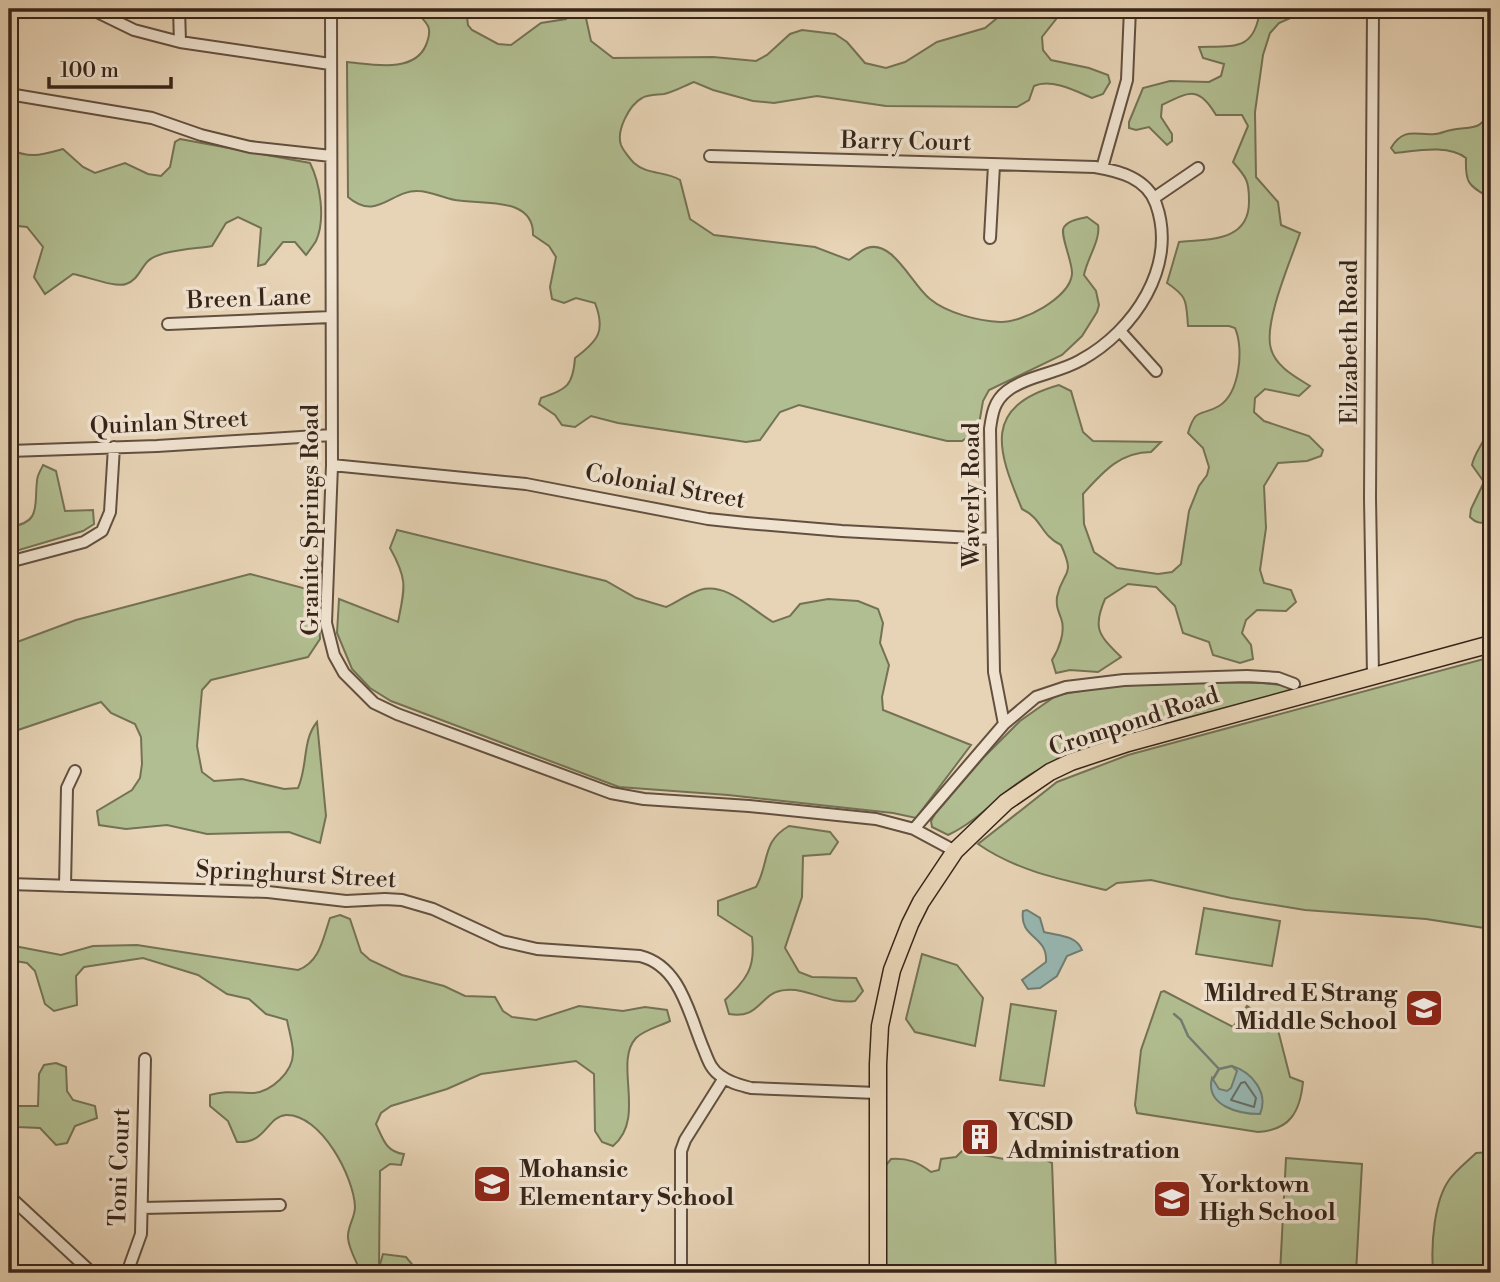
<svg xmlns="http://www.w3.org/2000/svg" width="1500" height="1282" viewBox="0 0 1500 1282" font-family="'Libre Bodoni',serif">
	<rect width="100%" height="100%" fill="#e7d3b5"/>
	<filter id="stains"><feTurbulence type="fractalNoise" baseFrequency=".00286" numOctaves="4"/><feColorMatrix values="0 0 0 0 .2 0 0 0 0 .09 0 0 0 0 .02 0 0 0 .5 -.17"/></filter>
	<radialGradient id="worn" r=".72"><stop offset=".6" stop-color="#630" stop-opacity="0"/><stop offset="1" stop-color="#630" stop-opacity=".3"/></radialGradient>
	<path fill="#b1be91" stroke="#747255" stroke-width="2" d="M413,9h53l2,16 4,5 26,14 13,1 30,-22 25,-4 4,-10h14l7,32 22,17 100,-1 43,4 11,-6 23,-21 12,-4 33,4 12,8 18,21 21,5 19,-6 32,-20 48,-14 23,-19h56l-22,28 1,13 8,10 38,8 19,7 2,7 -7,12 -11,4c-16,-7 -41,-20 -58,-12l-5,14 -12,7 -131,-1 -69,-10 -43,7 -21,-2 -40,-11 -19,-8c-10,4 -20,10 -30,12 -7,1 -15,0 -22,4 -13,7 -26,33 -21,47 2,5 9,14 13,18 13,12 32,8 46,17l10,39 24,16 101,12 34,13c5,-3 12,-10 18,-12 26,-9 45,37 63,51 17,14 48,22 70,23 22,1 70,-24 72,-48 1,-12 -13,-40 -8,-47 5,-7 15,-8 23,-10l11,8c3,14 -11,34 -14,50l12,16 3,14 -2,7 -15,24 -20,19 -73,35 -6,11 -5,29 -16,11h-15l-148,-36 -19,7 -20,28 -14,2 -128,-19 -27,-7 -16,11 -13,-2 -7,-10 -16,-11 2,-6c26,-9 32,-12 34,-40 23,-17 31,-27 20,-55l-19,-5 -12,5 -12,-4 -2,-12 6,-30 -7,-11 -16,-11c1,-39 -50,-30 -78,-35 -12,-2 -25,-9 -37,-9 -27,-1 -41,31 -70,6l-1,-135c24,2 67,12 79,-17 8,-20 0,-22 -13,-36z
		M1260,9h43l1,3 -25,11 -9,10 -7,22 -8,57 1,65 22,25 3,23 19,8c-9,27 -37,90 -29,116 5,18 25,28 39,37l-11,10 -34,-7 -10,9 -1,14 10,9 45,15 14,14 -2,6 -14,5 -29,2 -14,23 2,42 -6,42 4,13 27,7 5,12 -10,9 -29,-1 -11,10 -4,13 9,12 2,14 -13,4 -27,-8 -4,-13 -26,-9 -8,-27 -19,-19 -28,-3 -23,15c-13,30 -6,36 16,58l-23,15 -28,-2 -14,3 -4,-13c7,-11 14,-29 9,-42 -3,-8 -5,-12 -4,-21 6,-28 19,-19 4,-52 -21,-10 -18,-26 -39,-36 -25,-60 -40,-102 37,-124l12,6 12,41 10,9 68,1 -10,10c-31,0 -48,20 -68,42l1,30 10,28 23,16 41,6 14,-2 9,-8 8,-53 10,-25 8,-11 2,-8 -6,-19 -15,-15c8,-27 13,-16 31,-27 21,-13 25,-58 16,-78l-6,-2h-41c-2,-25 0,-29 -21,-43l12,-41c30,-3 71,0 70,-42 0,-20 -3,-23 -16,-38l15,-36 -6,-11h-26c-17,-29 -26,-24 -54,-10l-1,12 11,17v7l-5,4 -18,-18 -13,3 -7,-2v-6l14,-34 27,-7 39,1 12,-6 3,-12 -21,-6 -4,-11c36,-1 56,4 61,-38z
		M1491,109v90c-22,-14 -26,-14 -25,-41 -18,-14 -50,-7 -71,-5l-4,-5c13,-22 26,-12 44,-14 5,0 10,-3 16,-4 20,-4 30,2 40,-21z
		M180,139l130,24c10,20 16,56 6,78 -3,5 -7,10 -10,14l-11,-13h-12l-18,22 -7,2 3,-38 -23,-11 -12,6 -14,23c-16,3 -53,4 -64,15 -8,8 -10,19 -22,23 -11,4 -40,-8 -53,-10l-28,20 -11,-17 9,-30 -16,-20 -18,-2v-76c22,10 32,6 54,0l20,18 12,6 30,-10 23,11 13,2 9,-9 5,-25z
		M1491,401v119c-9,4 -14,4 -21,-3l1,-8 13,-27 -12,-17c2,-11 10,-20 14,-30 5,-11 5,-22 5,-34z
		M43,465l13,6 9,40 28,-1 1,14 -11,7 -74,22v-26c33,-4 25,-22 28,-46 0,-6 4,-11 6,-16z
		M397,530l209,51 30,17 30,9c11,-5 22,-13 34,-17 27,-8 52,20 73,32l17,-6 10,-12 28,-5 30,2 20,8 5,14 -3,20 9,22 -7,32 1,13 88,35 -55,73 -23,-5 -165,-18 -109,-8 -228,-86 -21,-13 -18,-19 -15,-36 2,-34 59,23c7,-35 10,-42 -8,-74z
		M250,574l68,18 2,47 -12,18 -97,23 -9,10 -5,56 5,26 12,9 28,-2 42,10 14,-1c10,-22 4,-48 19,-66l9,94 -6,27 -31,-11 -82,2 -40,-9 -41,4 -27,-4 -2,-14 35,-21 8,-12 2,-14 -1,-27 -6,-13 -24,-11 -10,-11 -92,31v-88l67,-25z
		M1491,657v272l-65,-10 -121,-9 -74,-12 -80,-18 -34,3 -11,7c-46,-11 -89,-19 -128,-46l79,-62 71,-27z
		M1184,682l81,1 24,3 1,5c-86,24 -175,41 -255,81 -32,17 -54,48 -87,63l-16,-8 -1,-6 4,-7 49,-57 36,-36 37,-26 47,-8z
		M789,826l41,6 8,10 -8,12 -27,2 -1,41 -17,51 14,24 13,5 44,1 7,13 -8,10c-25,4 -46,-13 -69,-11 -26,1 -25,30 -57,24l-4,-14c21,-21 31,-31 27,-63l-34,-22v-14l38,-14c14,-25 5,-45 33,-61z
		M1204,908l76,13 -8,45 -76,-12z
		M340,915l10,4 11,33 9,8 32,15 42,11 21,10 30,1 8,14 9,6 24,3 43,-14 44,5 22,-4 22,3 3,11c-10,5 -26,9 -34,17 -23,25 11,80 -23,108l-11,-4 -7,-11 -1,-57 -18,-13 -95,13 -34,15 -56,17 -10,7 -5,11c7,15 10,28 28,30l-3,11 -11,-1 -10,7 -1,97 4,-14 23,3 10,12v4h-55c-4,-11 -12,-23 -13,-35 -1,-11 7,-20 7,-31 -1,-30 -34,-93 -69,-92 -20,2 -19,29 -49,27l-9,-21 -18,-15v-11c15,-5 28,-2 43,-2 18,-1 40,-21 40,-40 0,-10 -4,-22 -6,-33l-21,-6 -17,-15 -22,-5 -29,-19 -55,-17 -59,9 -8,9 1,29 -23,6 -9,-7 -10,-33 -8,-8 -18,-3v-15l52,10 32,-9 44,-1 161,25c22,-8 25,-32 32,-52z
		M922,954l35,11 26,33 -8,48 -60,-14 -9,-13z
		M1164,991l69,36 14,-21 30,20 13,51 13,5c-3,30 -13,48 -45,50l-121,-19 -2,-8 6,-55 20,-58z
		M1011,1004l45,7 -12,75 -44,-6z
		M56,1063l10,4 1,24 6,9 22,6 2,12 -22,8 -8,17 -11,2 -16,-17 -23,-1 -6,-10 4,-11h23l1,-32 5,-9z
		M968,1145l12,3 2,7 22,4h40l8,4 4,110h-170v-108l5,-6c17,-1 27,3 40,13l8,-2 2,-11 15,-2z
		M1491,1152v120l-58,-2c-2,-25 1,-69 16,-90 7,-10 19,-19 27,-27z
		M1286,1158l76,6 -6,109h-76z"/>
	<path fill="#97b7b1" stroke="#717d74" stroke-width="2" d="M1027,910l13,8 4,14c15,4 32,3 38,18l-15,6 -10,20 -17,12 -12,1 -6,-9 24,-18c2,-27 -27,-23 -23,-51z
		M1232,1066c20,6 37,27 28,48 -21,0 -55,-8 -48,-36l7,11 8,2 4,-3 6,-17z"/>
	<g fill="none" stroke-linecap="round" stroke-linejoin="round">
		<path stroke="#676e65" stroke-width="2" d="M1245,1082l11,16 -2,9 -23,-7 10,-17z"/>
		<path stroke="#717d74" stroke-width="2.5" d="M1174,1014l7,6 7,16 31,33
			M1213,1079l6,-10 13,-3"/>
		<defs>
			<path id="minor" d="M91,9l43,21 46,12 150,22
				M179,9l1,33
				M331,9l1,456 -6,158 8,32 10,18 30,30 23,11 214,79 33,6 105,7 127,13 38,10 41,22
				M9,94l143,24 49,17 49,12 81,9
				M710,156l385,11c24,4 52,11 61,37 22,62 -22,127 -75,156 -22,13 -55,16 -74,31 -13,10 -15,23 -17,38l4,243 10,52
				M1102,168l25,-88 3,-71
				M1154,198l44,-30
				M990,238l4,-73
				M168,324l163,-7
				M1120,331l36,40
				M9,451l148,-5 175,-11
				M332,465l194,19 182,35 38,4 96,8 150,8
				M9,562l75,-20 18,-11 8,-19 4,-65
				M1373,675l-3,-177 3,-489
				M914,829l90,-105 32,-27 30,-10 58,-7 123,-4 31,2 16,6
				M9,884l259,8 78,9 39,-2 17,1 31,9 69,32 35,8 103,7c41,10 49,59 64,94 4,10 7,20 17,26 9,7 19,9 30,12l126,5
				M65,886l2,-98 8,-17
				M9,1196l83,77
				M142,1208l138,-3
				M127,1273l14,-39 4,-175
				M681,1273v-122l4,-11 39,-62"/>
			<path id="highway" d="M878,1273v-209l2,-38 12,-56 18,-46 11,-22 34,-51 51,-49 44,-30 21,-10 57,-19 363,-99"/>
		</defs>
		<use href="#minor" stroke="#635040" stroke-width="14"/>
		<use href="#highway" stroke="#372519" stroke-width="19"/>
		<use href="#minor" stroke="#efe2cf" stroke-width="10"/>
		<use href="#highway" stroke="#e7d3b5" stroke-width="16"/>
	</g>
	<defs>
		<symbol id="school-square" viewBox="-11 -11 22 22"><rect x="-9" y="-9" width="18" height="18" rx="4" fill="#8f2418" stroke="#efe2cf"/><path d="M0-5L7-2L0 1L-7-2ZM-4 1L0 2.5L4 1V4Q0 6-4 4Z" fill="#fff"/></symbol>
		<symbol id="building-square" viewBox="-11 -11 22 22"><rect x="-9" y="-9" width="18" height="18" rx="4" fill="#8f2418" stroke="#efe2cf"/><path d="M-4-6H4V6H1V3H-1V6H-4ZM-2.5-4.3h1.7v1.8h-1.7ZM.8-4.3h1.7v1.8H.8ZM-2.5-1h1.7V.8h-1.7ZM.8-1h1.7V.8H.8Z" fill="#fff"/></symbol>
	</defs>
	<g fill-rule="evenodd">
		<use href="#school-square" x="1402" y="986" width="44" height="44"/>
		<use href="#building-square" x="958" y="1115" width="44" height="44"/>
		<use href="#school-square" x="470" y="1162" width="44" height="44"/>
		<use href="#school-square" x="1150" y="1177" width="44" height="44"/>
	</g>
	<g text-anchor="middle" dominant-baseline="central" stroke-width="7" stroke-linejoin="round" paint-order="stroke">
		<g font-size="24" fill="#372519" stroke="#efe2cf">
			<text transform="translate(906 142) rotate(1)">Barry Court</text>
			<text transform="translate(249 299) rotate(-2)">Breen Lane</text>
			<text transform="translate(1350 342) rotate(-90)">Elizabeth Road</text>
			<text transform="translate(169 423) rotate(-3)">Quinlan Street</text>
			<text transform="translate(665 487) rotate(10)">Colonial Street</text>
			<text transform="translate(972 495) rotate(-90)">Waverly Road</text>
			<text transform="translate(311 520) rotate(-90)">Granite Springs Road</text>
			<text transform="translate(1134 722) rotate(-18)">Crompond Road</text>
			<text transform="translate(296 875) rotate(3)">Springhurst Street</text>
			<text transform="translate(120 1167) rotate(-88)">Toni Court</text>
		</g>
		<g font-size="24" font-weight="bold" fill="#372519" stroke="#efe2cf" text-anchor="start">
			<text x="1397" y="994" text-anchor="end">Mildred E Strang<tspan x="1397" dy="28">Middle School</tspan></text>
			<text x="1007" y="1123">YCSD<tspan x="1007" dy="28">Administration</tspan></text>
			<text x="519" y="1170">Mohansic<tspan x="519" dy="28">Elementary School</tspan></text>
			<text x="1199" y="1185">Yorktown<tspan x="1199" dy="28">High School</tspan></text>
		</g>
	</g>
	<rect width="1500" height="1282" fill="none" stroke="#e7d3b5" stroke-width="35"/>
	<rect x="10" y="10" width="1479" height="1261" fill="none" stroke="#372519" stroke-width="3.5"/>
	<rect x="18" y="18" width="1465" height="1247" fill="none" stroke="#372519" stroke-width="2"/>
	<path d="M49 77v10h122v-10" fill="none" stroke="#372519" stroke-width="3.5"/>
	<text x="60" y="77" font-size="21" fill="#372519" stroke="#efe2cf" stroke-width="5" paint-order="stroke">100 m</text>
	<rect width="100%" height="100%" filter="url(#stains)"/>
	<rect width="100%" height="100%" fill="url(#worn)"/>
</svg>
